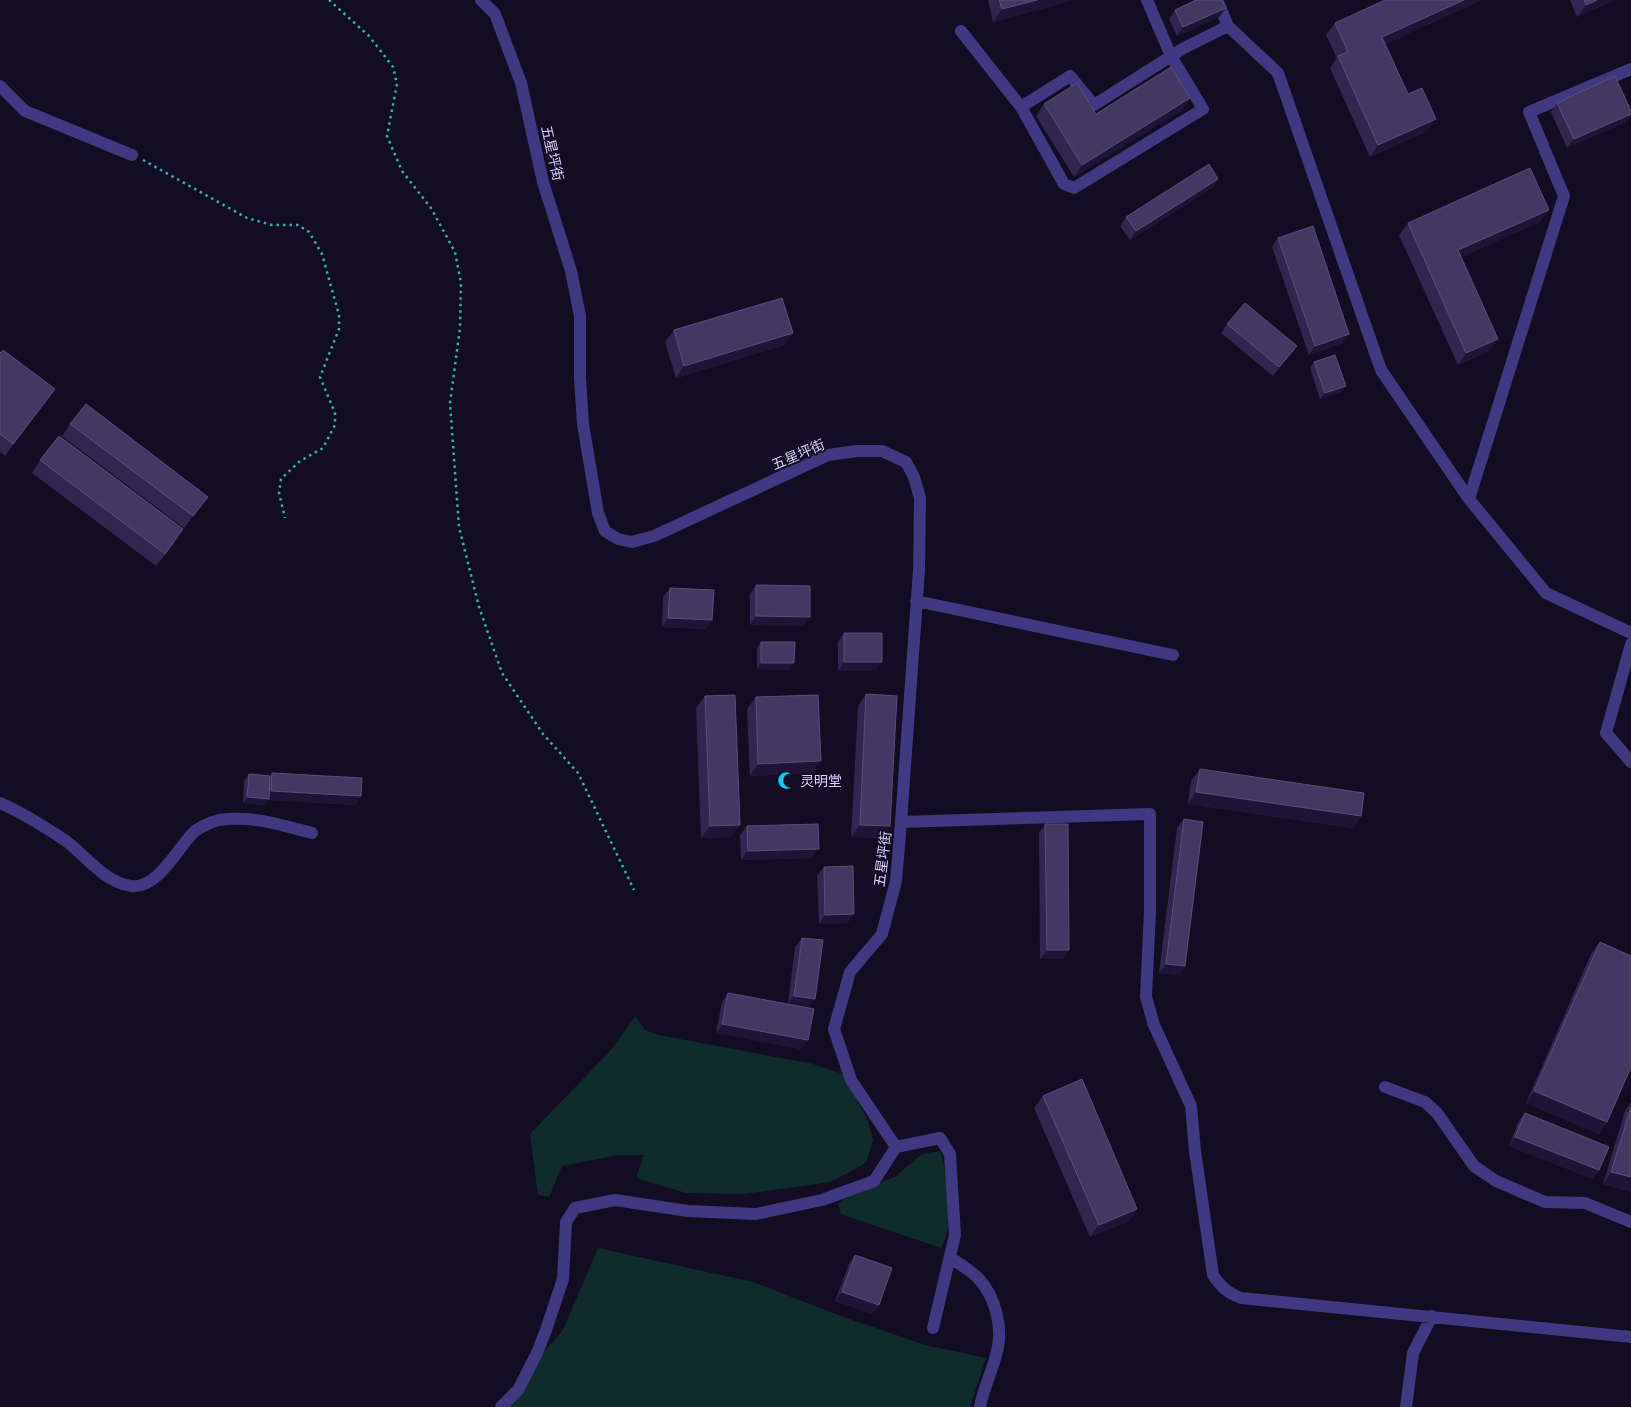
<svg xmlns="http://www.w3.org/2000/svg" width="1631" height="1407" viewBox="0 0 1631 1407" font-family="Barlow,'Noto Sans SC',sans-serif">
	<rect width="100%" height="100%" fill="#120d22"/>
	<path fill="#102b2c" d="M635,1016l10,14 13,5 155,29 30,10 24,45 6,21 -7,23 -35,19 -87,12 -58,-1 -50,-15 8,-23h-26l-56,11 -13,31 -11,-2 -8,-61 80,-83z
		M940,1151c7,20 10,61 7,82 -1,5 -4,10 -6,15l-100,-34 -3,-9 5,-6 53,-23 26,-22z
		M598,1248l155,34 88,34 84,29 61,13 -16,49h-467l31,-44 29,-33z"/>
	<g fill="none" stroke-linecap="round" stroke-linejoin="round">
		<path stroke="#2db3b4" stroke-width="2.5" stroke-dasharray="2.5 4" stroke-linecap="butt" d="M329,0l40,36 24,31 4,17 -10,52 15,35 29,37 24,44 6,31 -1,45 -10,75 9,124 20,80 23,66 41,61 35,39 56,117
			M143,160l104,58 25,7h26l11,7 13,22 17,61v14l-19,48 15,36v12l-12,23 -23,13 -19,18 -2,14 6,25"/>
		<path stroke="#403881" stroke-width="12" d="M481,0l14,14 26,69 22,99 28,89 9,45v62l3,46 15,89 7,18 13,8 14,3 22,-6 174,-81 29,-4h25l24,11 8,15 6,21 -1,72 -18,252 -5,59 -14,53 -32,38 -16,57 17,51 45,67
			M1217,0l11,26 50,47 103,297 88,129 77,94 85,40
			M961,31l60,76 43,77 10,4 129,-79 -32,-53 -24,-56
			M0,86l25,25 107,44
			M1021,107l49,-31 24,29 90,-57 44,-22
			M1469,499l95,-303 -35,-84 102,-43
			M916,601l257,54
			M1631,644l-25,89 25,29
			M0,803c23,10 45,24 66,38 20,15 38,41 65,45 26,3 45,-35 61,-52 5,-6 19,-12 27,-14 32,-5 62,5 93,13
			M901,822l249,-8v96l-4,87 8,28 37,81 4,45 18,124c8,12 15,18 28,23l390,39
			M1385,1087l40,15 12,11 37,53 22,15 49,21 40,1 46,19
			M950,1257c9,7 20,13 28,21 18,19 26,52 18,77 -4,17 -13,34 -16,52
			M501,1407l17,-17 19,-37 9,-23 17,-51 3,-57 9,-14 40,-8 73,11 68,3 66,-14 52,-19 22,-34 44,-9 10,16 5,81 -22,93
			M1406,1407l7,-54 19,-37"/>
	</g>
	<path fill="#312650" d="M988,0h86l-81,22z
		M1194,0h28l4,8 -7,9 -42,19 -8,-17 6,-9 20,-9z
		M1385,0h97l-97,44 23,50 19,37 -57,26 -40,-89 7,-10 -11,-23 9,-12z
		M1570,0h45l-38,17z
		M1190,98l-8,12 -108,67 -38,-61 8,-12 52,10z
		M1557,103l74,8v4l-5,7 -59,26 -16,-36z
		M1218,179l-6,9 -82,52 -10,-14 6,-9z
		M1540,222l-79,35 28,94 -31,14 -59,-130 9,-12z
		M1278,238l71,96 -6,9 -34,12 -37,-108z
		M1227,324l70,22 -7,9 -17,21 -52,-43z
		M674,330l119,3 -8,12 -109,33 -11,-36z
		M0,353l55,36 -50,67 -5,-4z
		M1314,362l27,30 -21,7 -10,-31z
		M70,424l138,73 -24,31 -122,-92z
		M40,460l135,82 -19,24 -124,-93z
		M756,585l47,41 -53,-1v-31z
		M670,588l42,32 -6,9 -44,-2 1,-30z
		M844,633l31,38h-37v-29z
		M761,642l29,28 -33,-1v-21z
		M866,694l16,144 -31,-1 7,-131z
		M705,696l26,141 -30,1 -5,-130z
		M756,697l56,76 -62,3 -3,-67z
		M1200,769l161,47 -8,12 -165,-24 3,-23z
		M272,773l89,23 -6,9 -87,-5 -3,5 -22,-2 1,-22 5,-7 21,2z
		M1184,819l1,147 -6,9 -20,-2 18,-145z
		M1045,824l18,135h-23l-1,-126z
		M747,826l65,32 -71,2 -1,-25z
		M824,867l24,56 -29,1 -2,-48z
		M802,938l7,70 -8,41 -85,-16 6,-31 6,-9 60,11 7,-57z
		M1600,942l7,180 -8,12 -73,-31 65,-149z
		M1043,1096l94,113 -8,12 -39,16 -56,-129z
		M1631,1102v90l-28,-8 22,-73z
		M1525,1113l68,66 -84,-33 9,-24z
		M855,1255l24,50 -7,9 -37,-13 14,-37z"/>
	<path fill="#1d1436" d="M1037,0h37l-81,22 9,-13z
		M1464,0h18l-108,49 8,-12z
		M1597,0h18l-38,17 9,-12z
		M1226,8l-7,9 -42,19 6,-9z
		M1190,98l-8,12 -108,67 8,-12z
		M1631,114l-5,8 -59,26 7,-9z
		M1436,119l-9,12 -57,26 8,-12z
		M1218,179l-6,9 -82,52 6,-9z
		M1549,210l-9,12 -91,41 9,-13z
		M793,333l-8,12 -109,33 8,-12z
		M1349,334l-6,9 -34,12 6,-9z
		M1498,339l-9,12 -31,14 8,-12z
		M1297,346l-7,9 -17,21 6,-9z
		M1346,386l-5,6 -21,7 5,-6z
		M55,389l-9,12 -41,55 8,-12z
		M756,616l54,1 -7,9 -53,-1z
		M668,618l44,2 -6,9 -44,-2z
		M844,662h38l-7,9h-37z
		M761,663h33l-4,7 -33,-1z
		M821,761l-9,12 -62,3 8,-12z
		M271,791l90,5 -6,9 -87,-5 -3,5 -22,-2 4,-6 19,1z
		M1196,792l165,24 -8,12 -165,-24z
		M740,825l-9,12 -30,1 9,-12z
		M860,825l30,1 -8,12 -31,-1z
		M819,849l-7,9 -71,2 7,-9z
		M854,914l-6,9 -29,1 6,-9z
		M1047,950h22l-6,9h-23z
		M1166,964l19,2 -6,9 -20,-2z
		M794,996l21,3 -6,9 -22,-3z
		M722,1024l86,16 -7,9 -85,-16z
		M1534,1091l73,31 -8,12 -73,-31z
		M1515,1137l84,33 -6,9 -84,-33z
		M1611,1172l20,5v15l-28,-8z
		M1137,1209l-8,12 -39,16 9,-12z
		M842,1292l37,13 -7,9 -37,-13z"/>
	<path fill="#433863" stroke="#5a4f7b" d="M999,0h38l-35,9z
		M1196,0h26l4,8 -43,19 -8,-17z
		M1385,0h79l-82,37 26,57 14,-6 14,31 -58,26 -40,-89 10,-4 -13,-29z
		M1584,0h13l-11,5z
		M1171,67l19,31 -108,67 -38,-61 33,-21 19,31z
		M1615,76l16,35v3l-57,25 -17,-36z
		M1209,164l9,15 -82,52 -10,-14z
		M1530,168l19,42 -91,40 40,89 -32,14 -58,-130z
		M1313,226l36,108 -34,12 -37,-108z
		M782,298l11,35 -109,33 -10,-36z
		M1245,303l52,43 -18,21 -52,-43z
		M3,350l52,39 -42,55 -13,-10v-81z
		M1335,355l11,31 -21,7 -11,-31z
		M86,404l122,93 -15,19 -123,-92z
		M59,436l124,93 -18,25 -125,-94z
		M756,585l54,1v31l-54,-1z
		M670,588l44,2 -2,30 -44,-2z
		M844,633h38v29h-38z
		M761,642h34l-1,21h-33z
		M866,694l31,2 -7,130 -30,-1z
		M735,695l5,130 -30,1 -5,-130z
		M818,695l3,66 -63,3 -2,-67z
		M1200,769l164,24 -3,23 -165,-24z
		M272,773l90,5 -1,18 -90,-5z
		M249,774l21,2 -1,23 -22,-2z
		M1184,819l19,3 -18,144 -19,-2z
		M818,824l1,25 -71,2 -1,-25z
		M1045,824h23l1,126h-22z
		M853,866l1,48 -29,1 -1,-48z
		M802,938l21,2 -8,59 -21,-3z
		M1600,942l31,14v111l-24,55 -73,-31z
		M728,993l86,16 -6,31 -86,-16z
		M1082,1079l55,130 -38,16 -56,-129z
		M1631,1107v70l-20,-5z
		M1525,1113l84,34 -10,23 -84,-33z
		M855,1255l37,13 -13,37 -37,-13z"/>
	<defs>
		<symbol id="mosque-bare" viewBox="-9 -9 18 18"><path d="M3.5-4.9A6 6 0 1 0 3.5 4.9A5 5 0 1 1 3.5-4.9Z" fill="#00d0f9" stroke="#120d22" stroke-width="2.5" paint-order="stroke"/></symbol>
	</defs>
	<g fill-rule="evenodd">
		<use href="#mosque-bare" x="774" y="768" width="25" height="25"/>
	</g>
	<g text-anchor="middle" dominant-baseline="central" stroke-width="4" stroke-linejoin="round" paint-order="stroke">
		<g font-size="14" fill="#d7ceff" stroke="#120d22">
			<text transform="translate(553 153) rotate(77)">五星坪街</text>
			<text transform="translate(798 454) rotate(-23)">五星坪街</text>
			<text transform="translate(882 859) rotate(-83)">五星坪街</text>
		</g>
		<g font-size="14" fill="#d7ceff" stroke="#120d22" text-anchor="start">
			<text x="800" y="780">灵明堂</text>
		</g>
	</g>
</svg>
